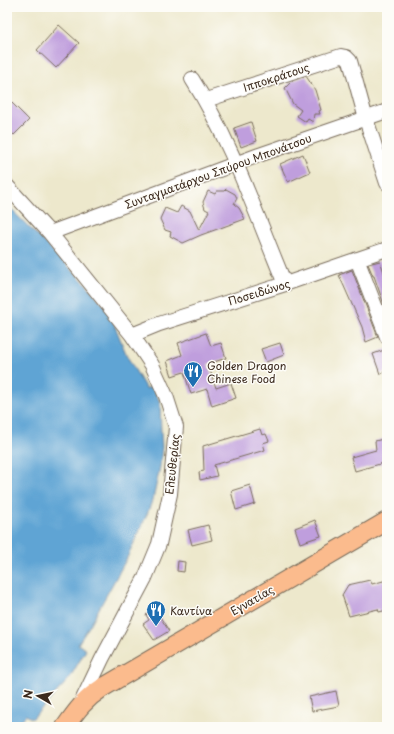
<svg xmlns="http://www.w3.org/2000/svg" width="394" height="734" viewBox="0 0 394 734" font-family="'Playpen Sans',sans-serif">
	<rect width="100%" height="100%" fill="#fdfcf7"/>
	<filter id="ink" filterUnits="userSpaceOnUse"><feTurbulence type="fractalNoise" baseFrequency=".025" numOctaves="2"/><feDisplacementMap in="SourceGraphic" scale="8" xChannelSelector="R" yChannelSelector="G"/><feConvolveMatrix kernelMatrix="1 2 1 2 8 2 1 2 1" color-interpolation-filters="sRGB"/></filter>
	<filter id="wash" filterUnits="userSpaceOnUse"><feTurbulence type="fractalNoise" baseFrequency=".012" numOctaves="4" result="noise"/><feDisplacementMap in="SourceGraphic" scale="16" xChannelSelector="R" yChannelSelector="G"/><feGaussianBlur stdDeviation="0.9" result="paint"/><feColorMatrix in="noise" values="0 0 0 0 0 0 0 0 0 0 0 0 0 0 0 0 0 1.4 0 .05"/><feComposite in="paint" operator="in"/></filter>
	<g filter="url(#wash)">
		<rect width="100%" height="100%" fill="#ede8cc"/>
		<path fill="#5ea4d4" stroke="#4c6779" d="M7,205l80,80 22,26 18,45 19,33 6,-3 8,16 1,29 1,16 -2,20 -6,28 -6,17 -21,46 -37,67 -12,19 8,6 -17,29 -37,40 -6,-4 -11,12h-8z"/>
		<g id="blocks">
			<path fill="#bf9edd" d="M59,25l20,18 -23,25 -19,-18z
				M306,76l9,14 6,20 -2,1 1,3h-6l-1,8 -5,-3 -2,3 -9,-6 4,-6 -8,-6 -8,-16 7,-7z
				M7,98l22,22 -15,15 -7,-7z
				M251,122l6,19 -16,6 -7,-19z
				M303,154l7,18 -22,10 -8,-18z
				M226,189l9,5 2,4 -3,6 5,4 6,11 -44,16 -18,8 -13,-7 1,-4 -6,-2 -5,-11 5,-11 12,5 4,-7 9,5 9,19 10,-19 -4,-2 -2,-7 5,-11 7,3 2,-3h7z
				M380,261l5,14h2v38l-13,-37h-1l-5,-12z
				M352,270l26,67 -12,5 -4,-15 -23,-52z
				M206,333l5,13 10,-3 5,15 -18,6 8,24 15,-5 5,15 -24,8 -5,-17 -16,5 -7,-22 -12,4 -5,-15 15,-6 -4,-12z
				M280,343l4,12 -18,7 -5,-13z
				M387,349v22l-7,3 -7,-20z
				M260,429l2,6 4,-1 3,7 -6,2 2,7 -51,15 3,11 -17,4 -1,-8 5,-1 -1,-25z
				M387,438v24l-32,9 -4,-14 25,-7 -1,-9z
				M250,485l5,19 -19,6 -5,-19z
				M315,520l6,16 -21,7 -5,-15z
				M208,525l4,15 -20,5 -4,-15z
				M178,561l7,1 -1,10 -7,-1z
				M370,580l2,4 15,-4v30l-8,2 -1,-3 -29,7 -7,-21 6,-10z
				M155,609l14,22 -15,9 -11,-16 6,-4 -3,-5z
				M336,691l3,15 -27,5 -3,-14z"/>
		</g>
	</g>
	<g filter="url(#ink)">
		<use href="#blocks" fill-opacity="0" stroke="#796c5b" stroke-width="1"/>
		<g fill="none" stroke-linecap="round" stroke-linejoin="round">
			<defs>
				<path id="minor" d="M192,79c40,63 64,136 93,205
					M206,100l135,-44 5,1 4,4 16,58 21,64
					M7,186l43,47 82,102 20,30 14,31 10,31 -6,67 -11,50 -14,34 -43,81 -21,44
					M50,233l209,-78 128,-44
					M357,259l30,78
					M132,335l27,-11 126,-40 102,-35"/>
				<path id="major" d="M65,727c12,-17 20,-28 37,-39l285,-167"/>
			</defs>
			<use href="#minor" stroke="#796c5b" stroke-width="16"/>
			<use href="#major" stroke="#796c5b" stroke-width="20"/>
			<use href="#minor" stroke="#fff" stroke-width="14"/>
			<use href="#major" stroke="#fbbb8d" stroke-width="18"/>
		</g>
	</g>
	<defs>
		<symbol id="restaurant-pin" viewBox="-11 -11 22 30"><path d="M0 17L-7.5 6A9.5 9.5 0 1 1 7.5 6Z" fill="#1f6fb2" stroke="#fdfcf7"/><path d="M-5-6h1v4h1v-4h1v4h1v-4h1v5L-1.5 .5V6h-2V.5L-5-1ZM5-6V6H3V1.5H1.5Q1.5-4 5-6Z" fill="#fff"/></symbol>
	</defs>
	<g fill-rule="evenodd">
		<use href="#restaurant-pin" x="182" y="360" width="22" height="30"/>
		<use href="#restaurant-pin" x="145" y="599" width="22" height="30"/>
	</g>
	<g text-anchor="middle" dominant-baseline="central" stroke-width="3" stroke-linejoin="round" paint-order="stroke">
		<g font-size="11" fill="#3b2a1e" stroke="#fdfcf7">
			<text transform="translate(276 77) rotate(-18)">Ιπποκράτους</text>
			<text transform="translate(218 171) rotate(-20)">Συνταγματάρχου Σπύρου Μπονάτσου</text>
			<text transform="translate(259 292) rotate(-17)">Ποσειδώνος</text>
			<text transform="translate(172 464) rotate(-84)">Ελευθερίας</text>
			<text transform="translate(252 600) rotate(-30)">Εγνατίας</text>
		</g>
		<g font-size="11" fill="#3b2a1e" stroke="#fdfcf7" text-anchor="start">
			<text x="207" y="365">Golden Dragon<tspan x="207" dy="13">Chinese Food</tspan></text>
			<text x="170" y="610">Καντίνα</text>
		</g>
	</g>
	<rect width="394" height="734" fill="none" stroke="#fdfcf7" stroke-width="24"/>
	<g transform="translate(38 696) rotate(279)" stroke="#fdfcf7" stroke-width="3" paint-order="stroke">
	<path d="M0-3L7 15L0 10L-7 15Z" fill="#3b2a1e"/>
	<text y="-6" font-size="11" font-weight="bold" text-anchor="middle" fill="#3b2a1e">N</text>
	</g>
</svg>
